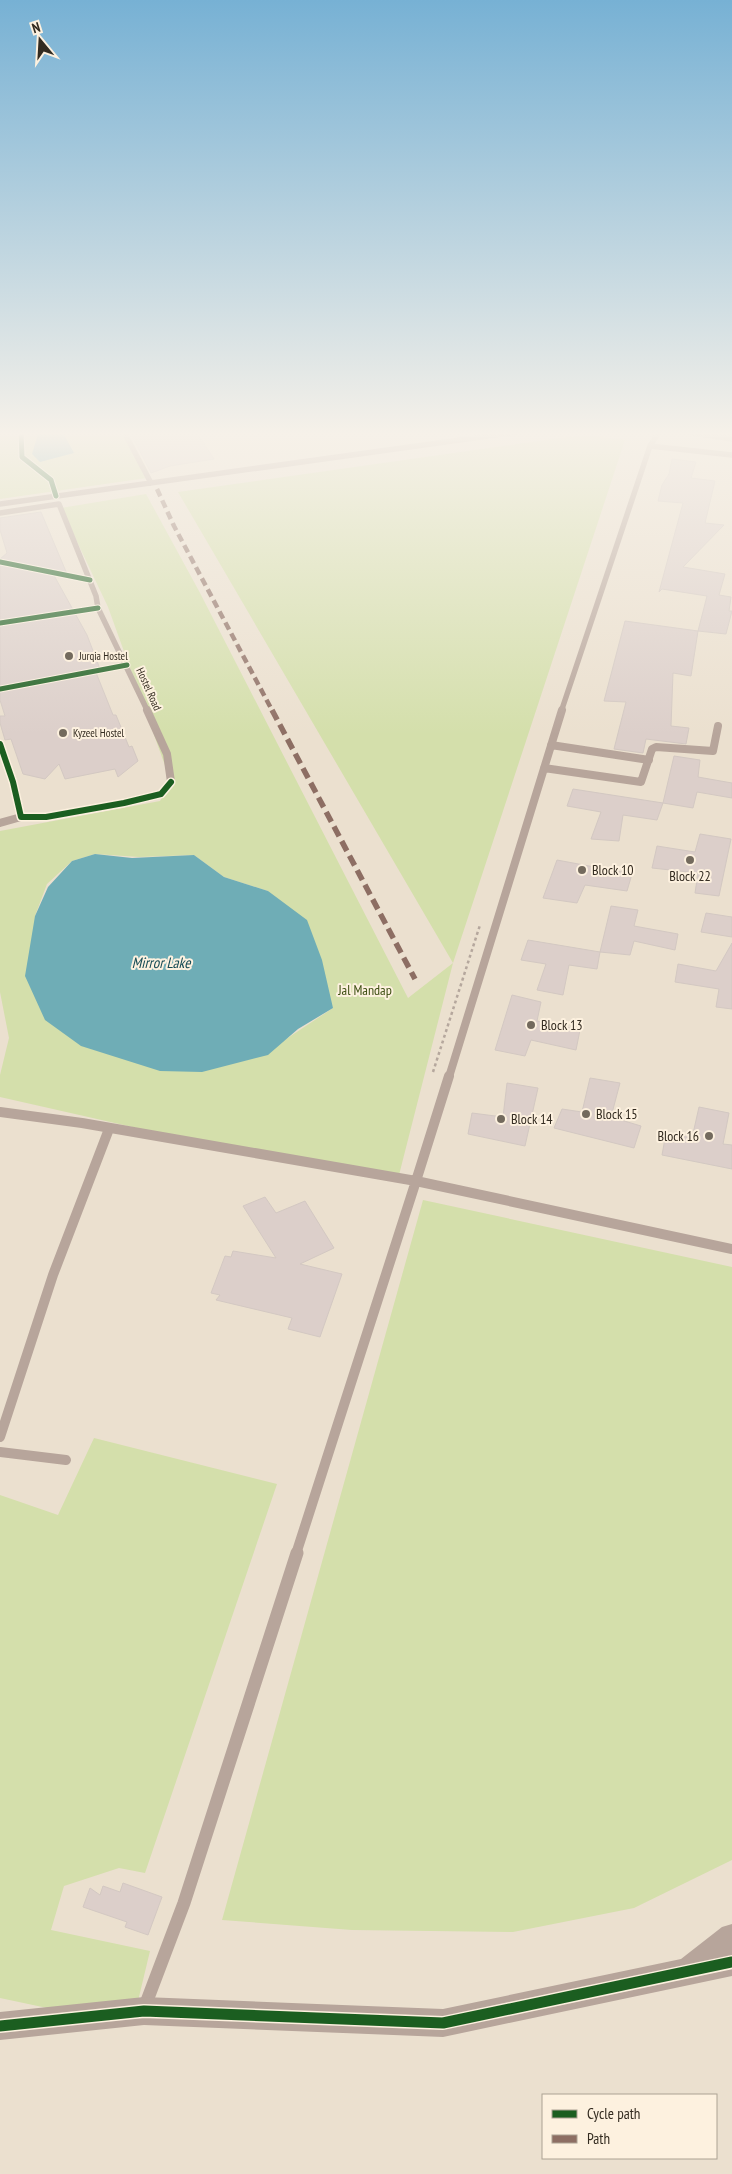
<svg xmlns="http://www.w3.org/2000/svg" width="732" height="2174" viewBox="0 0 732 2174" font-family="'PT Sans Narrow',sans-serif">
	<rect width="100%" height="100%" fill="#ebe0cf"/>
	<path fill="#d4dfab" fill-rule="evenodd" d="M0,430h122l25,48 -147,21z
		M592,436l33,4 -172,523 -55,216 -173,-31 -225,-51v-22l9,-37 -9,-46v-161l160,-30 11,-19 -63,-175 -47,-99 85,-14 53,97 209,407 45,-35 -275,-471 389,-55zM95,854l44,3 55,-2 30,22 44,14 65,117 -74,49 -224,-141 12,-32 25,-23z
		M423,1200l309,67v593l-98,48 -121,24 -161,-2 -130,-10z
		M94,1438l183,46 -132,389 -26,-5 -55,18 -13,44 99,21 -18,75 -132,-28v-503l58,20z"/>
	<path fill="#6fadb6" d="M62,431l12,22 -34,9 -8,-8 6,-20z
		M95,854l37,4 62,-3 30,22 44,14 39,29 15,40 11,48 -35,21 -30,26 -66,17 -42,-1 -79,-25 -36,-26 -20,-44 10,-60 13,-29 24,-26z"/>
	<path fill="#dccfca" stroke="#d3c8c2" d="M129,430h66l19,29 -44,7 -19,7z
		M672,459l24,3 -5,16 24,3 -10,42 19,2 -41,42 42,7 -6,21 12,2 -2,14h3l-6,23 -28,-3 9,-35 -45,-7 -3,3 24,-89 -25,-2 4,-16 7,-11z
		M41,512l26,62 -16,-4 36,65 13,34 -5,1 18,45h3l13,32 3,-1 6,15 -20,16 -3,-8 -50,10 -6,-15 -14,15 -22,-5 -12,-35 -6,1 -5,-17v-7h5l-5,-16v-141l7,-6 -7,-23v-12z
		M625,621l73,10 -7,45 -18,-3 -2,53 18,2 -3,16 -40,-5 -3,14 -29,-4 12,-47 -22,-1z
		M674,756l26,4 -2,17 34,6v15l-35,-6 -4,16 -30,-5z
		M573,789l90,14 -6,17 -34,-5 -4,26 -28,-2 10,-27 -34,-6z
		M700,834l31,5 -12,57 -24,-3 3,-20 -46,-5 5,-22 38,6z
		M557,860l75,14 -5,17 -42,-6 -8,18 -34,-5z
		M611,906l27,4 -4,16 44,8 -3,16 -41,-9 -4,14 -30,-3z
		M706,913l26,4v20l-31,-5z
		M528,940l72,12 -3,17 -28,-4 -6,30 -26,-5 9,-26 -25,-4z
		M732,943v66l-16,-2 3,-18 -44,-7 3,-18 38,7z
		M512,995l29,7 -4,19 43,9 -4,20 -45,-10 -6,16 -30,-6z
		M590,1078l30,5 -9,34 30,9 -7,22 -80,-20 8,-19 20,3z
		M507,1083l31,5 -13,58 -57,-12 4,-21 31,4z
		M699,1107l30,6 -6,31 9,1v24l-70,-14 4,-22 26,5z
		M265,1197l11,16 29,-12 29,47 -34,16 42,10 -22,63 -32,-8 4,-11 -76,-18 4,-5 -9,-2 14,-37 6,1 2,-6 43,7 -33,-52z
		M123,1883l39,14 -14,38 -23,-8 2,-5 -44,-15 7,-19 10,7 3,-9 17,6z"/>
	<g fill="none" stroke-linecap="round" stroke-linejoin="round">
		<path stroke="#b5a79d" stroke-width="2" stroke-dasharray="2.5 2.5" stroke-linecap="butt" d="M623,430l21,4
			M541,433l17,-3"/>
		<path stroke="#b5a79d" stroke-width="2.5" stroke-dasharray="3 3" stroke-linecap="butt" d="M433,1072l47,-147"/>
		<path stroke="#b7a59b" stroke-width="5.5" d="M123,430l28,53
			M673,430l59,9
			M713,430l19,3
			M650,446l82,9
			M0,504l531,-74
			M0,513l59,-9 37,92 2,12 50,104
			M561,712l89,-266 10,-16"/>
		<path stroke="#b7a59b" stroke-width="8" d="M147,710l20,44 4,28
			M551,745l98,15
			M544,768l97,14 11,-33 4,-2 57,4 5,-25
			M0,823l21,-6
			M449,1077l113,-367"/>
		<path stroke="#b7a59b" stroke-width="10" d="M449,1076l-33,105 316,68
			M0,1112l82,11 334,58 -120,373
			M0,1437l53,-162 56,-146
			M0,1452l66,8"/>
		<path stroke="#b7a59b" stroke-width="13" d="M145,2006l39,-103 113,-350"/>
		<path fill="#b7a59b" fill-rule="evenodd" d="M732,1924v52l-289,61 -299,-12 -144,15v-28l144,-15 299,12 238,-50 41,-32z"/>
		<path stroke="#8d6e63" stroke-width="4.5" stroke-dasharray="8 4.5" stroke-linecap="butt" d="M157,489l17,37 99,186"/>
		<path stroke="#8d6e63" stroke-width="5.5" stroke-dasharray="11 5.5" stroke-linecap="butt" d="M272,710l143,269"/>
		<defs>
			<path id="cycleway-far2" d="M21,430l1,27 29,23 5,16
				M0,562l90,18
				M0,623l98,-15
				M0,689l127,-24"/>
			<path id="cycleway-far1" d="M0,744l13,38 8,35h25l78,-14 37,-9 10,-12"/>
			<path id="cycleway" d="M0,2026l144,-15 299,12 289,-61"/>
		</defs>
		<use href="#cycleway-far2" stroke="#fdf1df" stroke-width="7"/>
		<use href="#cycleway-far1" stroke="#fdf1df" stroke-width="9"/>
		<use href="#cycleway" stroke="#fdf1df" stroke-width="14"/>
		<use href="#cycleway-far2" stroke="#1b5e20" stroke-width="5"/>
		<use href="#cycleway-far1" stroke="#1b5e20" stroke-width="6"/>
		<use href="#cycleway" stroke="#1b5e20" stroke-width="11"/>
	</g>
	<linearGradient id="sky" x2="0" y2="1"><stop stop-color="#77b1d4"/><stop offset="0.59" stop-color="#f6f1e9"/><stop offset="1" stop-color="#f6f1e9" stop-opacity="0"/></linearGradient>
	<rect width="732" height="735" fill="url(#sky)"/>
	<g fill="#736a5d" stroke="#fdf1df" stroke-width="2">
		<circle cx="69" cy="656" r="5"/>
		<circle cx="63" cy="733" r="5"/>
		<circle cx="690" cy="860" r="5"/>
		<circle cx="582" cy="870" r="5"/>
		<circle cx="531" cy="1025" r="5"/>
		<circle cx="586" cy="1114" r="5"/>
		<circle cx="501" cy="1119" r="5"/>
		<circle cx="709" cy="1136" r="5"/>
	</g>
	<g text-anchor="middle" dominant-baseline="central" stroke-width="4" stroke-linejoin="round" paint-order="stroke">
		<g font-size="11" fill="#332b20" stroke="#fdf1df" text-anchor="start">
			<text x="79" y="656">Jurqia Hostel</text>
			<text x="73" y="733">Kyzeel Hostel</text>
		</g>
		<g font-size="11" fill="#332b20" stroke="#fdf1df">
			<text transform="translate(149 689) rotate(66)">Hostel Road</text>
		</g>
		<g font-size="14" fill="#332b20" stroke="#fdf1df" text-anchor="start">
			<text x="592" y="870">Block 10</text>
			<text x="690" y="876" text-anchor="middle">Block 22</text>
			<text x="541" y="1025">Block 13</text>
			<text x="596" y="1114">Block 15</text>
			<text x="511" y="1119">Block 14</text>
			<text x="699" y="1136" text-anchor="end">Block 16</text>
		</g>
		<g font-size="14" fill="#3d4e12" stroke="#fdf1df">
			<text x="365" y="990">Jal Mandap</text>
		</g>
		<g font-size="15" font-style="italic" fill="#154b55" stroke="#fdf1df">
			<text x="161" y="962">Mirror Lake</text>
		</g>
	</g>
	<rect x="542" y="2094" width="175" height="65" fill="#fdf1df" stroke="#aca293"/>
	<rect x="552" y="2110" width="25" height="8" fill="#1b5e20" stroke="#aca293"/>
	<text x="587" y="2119" font-size="15" fill="#332b20">Cycle path</text>
	<rect x="552" y="2135" width="25" height="8" fill="#8d6e63" stroke="#aca293"/>
	<text x="587" y="2144" font-size="15" fill="#332b20">Path</text>
	<g transform="translate(40 40) rotate(342)" stroke="#fdf1df" stroke-width="4" paint-order="stroke">
	<path d="M0-4L9 19L0 12L-9 19Z" fill="#332b20"/>
	<text y="-8" font-size="14" font-weight="bold" text-anchor="middle" fill="#332b20">N</text>
	</g>
</svg>
